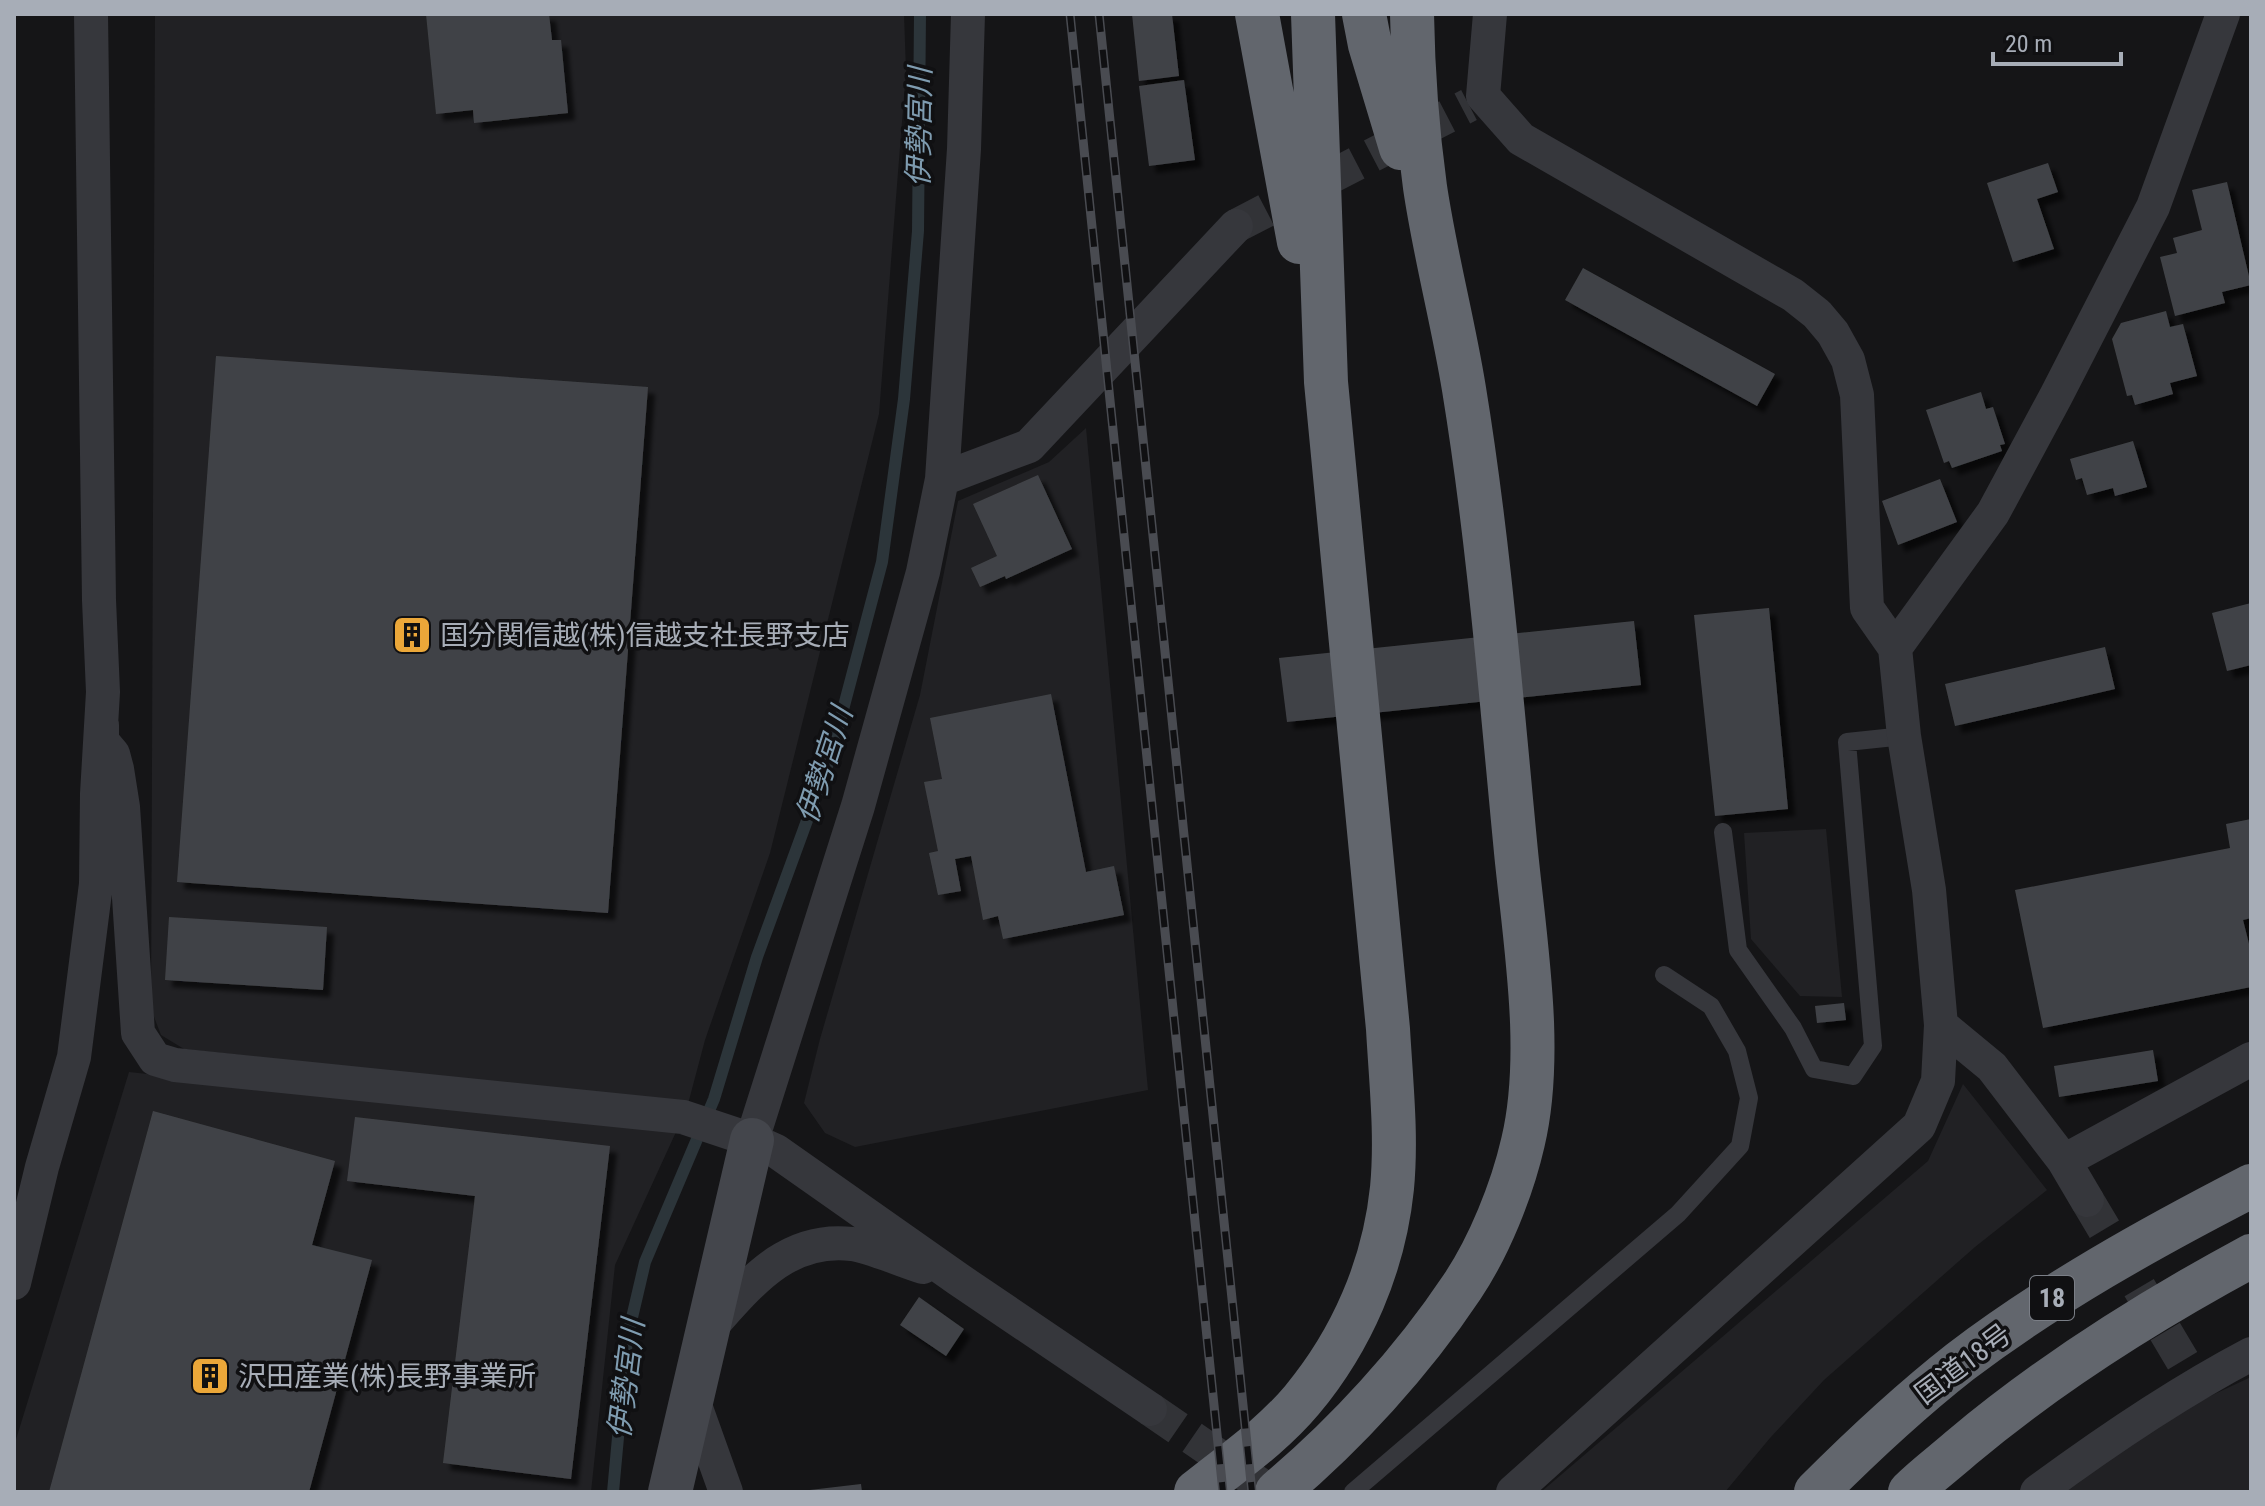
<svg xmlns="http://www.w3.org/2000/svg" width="2265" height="1506" viewBox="0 0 2265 1506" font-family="'Roboto Condensed','Noto Sans JP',sans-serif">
	<defs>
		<filter id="shadow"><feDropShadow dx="7" dy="7" stdDeviation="2" flood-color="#0009"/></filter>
	</defs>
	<rect width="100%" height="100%" fill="#151517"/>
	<path fill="#212124" d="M155,14h749l2,57 -27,343 -109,439 -65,187 -17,64 -504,-55 -23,-14 -10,-26z
		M1086,428l62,662 -293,57 -30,-14 -21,-30 16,-64 100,-344 38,-194 91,-39z
		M1826,829l16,168 -42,-1 -49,-57 -7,-106z
		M129,1072l547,60 -61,133 -24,227h-577v-46z
		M1963,1084l84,106 -72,57 -151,133 -54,58 -45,54h-184l387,-331z
		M2251,1377v115h-192l117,-80z"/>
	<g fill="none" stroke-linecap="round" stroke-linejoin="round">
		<path stroke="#2c353a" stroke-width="12" d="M613,1492l14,-153 18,-77 69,-163 43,-142 74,-202 51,-193 22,-163 14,-168 2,-217"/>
	</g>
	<path fill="#414347" filter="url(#shadow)" d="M426,14h123l3,26h9l7,73 -94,10 -1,-13 -37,4z
		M1132,14h40l7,62 -40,5z
		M1184,80l11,80 -46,6 -10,-80z
		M2048,163l10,29 -21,7 17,50 -41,13 -26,-79z
		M2227,182l24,103 -29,7 3,11 -50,13 -15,-59 17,-4 -4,-15 29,-8 -10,-40z
		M1583,268l192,106 -18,32 -192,-106z
		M2166,311l4,16 13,-3 14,52 -27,7 3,11 -38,11 -3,-10 -5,1 -15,-57 9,-16z
		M216,356l432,31 -40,526 -431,-31z
		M1981,392l5,17 7,-2 12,37 -5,1 2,6 -50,17 -3,-7 -5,2 -18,-53z
		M2133,441l14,46 -32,9 -2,-8 -26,7 -5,-17 -6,2 -6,-21z
		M1038,475l34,74 -66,30 -1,-3 -25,11 -9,-19 26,-12 -24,-52z
		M1940,479l17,43 -59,23 -16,-44z
		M2251,603v62l-24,6 -15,-58z
		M1769,608l19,201 -73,7 -21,-201z
		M1634,621l7,64 -354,37 -8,-64z
		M2105,647l10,42 -160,37 -10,-42z
		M1051,694l35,178 28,-6 10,49 -121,24 -5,-23 -15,4 -12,-64 -16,3 6,32 -23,4 -9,-42 9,-2 -14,-69 18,-3 -12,-61z
		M2251,819v99l-8,2 8,32v35l-208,41 -28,-138 215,-42 -4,-24z
		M169,917l158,10 -4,63 -158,-10z
		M1844,1003l2,17 -29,3 -2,-17z
		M2153,1050l5,31 -99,16 -5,-31z
		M153,1111l182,50 -23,84 60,15 -63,232h-260z
		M355,1117l255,29 -39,333 -128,-16 32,-267 -128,-15z
		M919,1297l45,32 -18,27 -46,-31z
		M861,1484l1,8h-52v-2z"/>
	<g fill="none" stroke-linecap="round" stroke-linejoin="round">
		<path stroke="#323337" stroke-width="34" stroke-dasharray="34 17" stroke-linecap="butt" d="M1236,226l233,-121
			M2087,1200l97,163
			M1150,1409l121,83"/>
		<path stroke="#36373c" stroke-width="18" d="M1723,832l15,118 55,78 21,41 39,7 20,-30 -26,-304 57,-6
			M1353,1492l325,-278 62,-68 9,-48 -12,-47 -26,-45 -47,-31"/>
		<path stroke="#36373c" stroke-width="34" d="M1490,14l-7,82 38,43 272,156 24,19 16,19 15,27 9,35 10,213 28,40 9,88 25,154 12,135 -3,56 -19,45 -406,366
			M942,479l87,-33 207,-220
			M1895,648l98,-135 63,-117 97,-189 70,-193
			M102,725v16l11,13 4,15 6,38 15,226 17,26 20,6 508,52 69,23 24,11 182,128 192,130
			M1941,1025l51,42 72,94 187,-102
			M752,1140l106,-334 65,-234 19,-93 22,-330 4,-135
			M2064,1161l23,39
			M14,1283l28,-116 32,-110 22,-173 1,-90 6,-102 -4,-92 -8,-586
			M708,1330c40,-44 77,-94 144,-86 19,3 52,17 71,23
			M692,1397l34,95
			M2037,1492c69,-51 138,-98 214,-138"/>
		<path stroke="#44464c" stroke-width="44" d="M670,1492l82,-352"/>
		<path stroke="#62666d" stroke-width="44" d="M1257,14l42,228
			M1364,14l6,31 31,103
			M1196,1492c36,-29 76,-56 106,-92 50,-60 82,-134 90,-212 5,-52 -1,-106 -4,-159l-62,-647 -13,-368
			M1277,1492c69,-58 135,-130 185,-205 27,-40 50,-97 61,-145 21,-89 2,-199 -7,-290 -15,-155 -27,-310 -52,-463 -11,-68 -29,-134 -39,-202 -8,-58 -12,-115 -13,-173
			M1816,1492c46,-46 93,-90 144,-130 91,-69 190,-124 291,-176
			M1910,1492c16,-16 34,-29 51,-44 89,-75 188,-137 290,-192"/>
		<defs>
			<path id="rail" d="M1070,14l153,1478
				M1099,14l153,1478"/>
		</defs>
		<use href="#rail" stroke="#494b51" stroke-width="9"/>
		<use href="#rail" stroke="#101012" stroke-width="6" stroke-dasharray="18" stroke-linecap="butt"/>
	</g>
	<defs>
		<symbol id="building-square" viewBox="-11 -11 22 22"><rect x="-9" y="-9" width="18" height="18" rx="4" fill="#eba739" stroke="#101012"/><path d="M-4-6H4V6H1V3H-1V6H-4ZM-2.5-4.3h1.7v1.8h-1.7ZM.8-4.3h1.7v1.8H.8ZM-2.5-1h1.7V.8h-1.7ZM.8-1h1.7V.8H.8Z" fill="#111"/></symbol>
	</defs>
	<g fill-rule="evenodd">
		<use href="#building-square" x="390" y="613" width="44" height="44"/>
		<use href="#building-square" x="188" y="1354" width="44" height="44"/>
	</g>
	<g text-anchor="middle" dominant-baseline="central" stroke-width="7" stroke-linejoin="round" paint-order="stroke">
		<rect fill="#101012" stroke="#7a7e86" stroke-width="2" x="2030" y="1276" width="44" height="44" rx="6"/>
		<g font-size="26" font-weight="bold" fill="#a7adb7">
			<text x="2052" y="1298">18</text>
		</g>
		<g font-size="28" fill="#a7adb7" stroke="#101012" text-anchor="start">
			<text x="440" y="635">国分関信越(株)信越支社長野支店</text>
			<text x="238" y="1376">沢田産業(株)長野事業所</text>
		</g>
		<g font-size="28" fill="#a7adb7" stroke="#101012">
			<text transform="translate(1963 1364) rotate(-37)">国道18号</text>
		</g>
		<g font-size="30" font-style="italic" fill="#7f9cb0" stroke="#101012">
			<text transform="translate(919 127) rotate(-89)">伊勢宮川</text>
			<text transform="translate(824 765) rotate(-72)">伊勢宮川</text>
			<text transform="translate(626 1379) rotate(-83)">伊勢宮川</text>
		</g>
	</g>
	<rect width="2265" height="1506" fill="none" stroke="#a7adb7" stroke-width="32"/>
	<path d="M1993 52v12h128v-12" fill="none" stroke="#a7adb7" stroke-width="4"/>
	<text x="2005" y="52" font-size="24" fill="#a7adb7" stroke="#101012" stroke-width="6" paint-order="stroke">20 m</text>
</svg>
